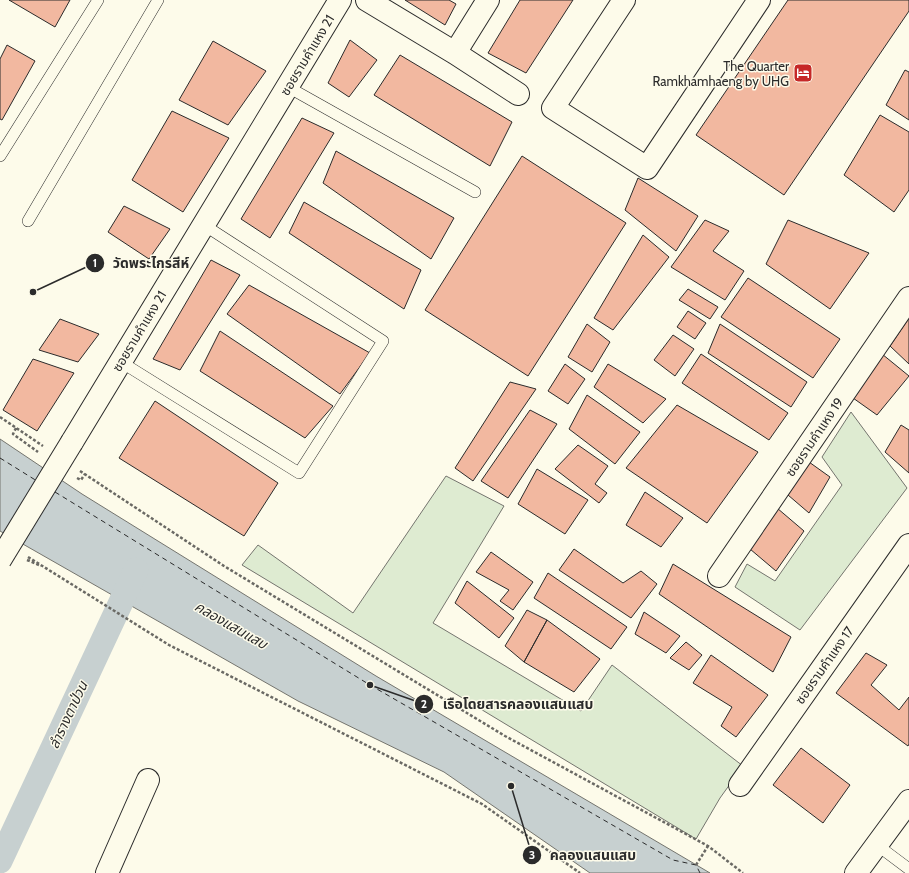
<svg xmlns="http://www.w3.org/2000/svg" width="909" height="873" viewBox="0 0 909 873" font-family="Cabin,'Noto Sans Thai',sans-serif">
	<rect width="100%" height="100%" fill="#fdfbea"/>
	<path fill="#deebd1" stroke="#74746e" d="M851,412l56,76 -107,142 -65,-43 12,-23 28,17 67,-96 -20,-28z
		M446,476l58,30 -71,117 148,88 31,-46 131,101 -23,32 -24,41 -454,-274 16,-20 95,68z"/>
	<path fill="#c7d0d0" stroke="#74746e" d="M0,439l82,55 294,182 334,197h-120l-146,-101 -146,-71 -298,-170z"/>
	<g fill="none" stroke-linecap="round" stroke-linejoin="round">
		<path stroke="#c7d0d0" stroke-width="25" d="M0,861l136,-291"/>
		<path stroke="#2b2b2b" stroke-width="1" stroke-dasharray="5 4" stroke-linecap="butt" d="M0,458l37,23
			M55,492l315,193 303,175 23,5 4,8"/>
	</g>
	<path fill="#f2b8a0" stroke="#2b2b2b" d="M9,0h61l-15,27z
		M405,0h44l7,4 -11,21z
		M520,0h53l-47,73 -38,-20z
		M788,0h121v11l-125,184 -88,-60z
		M350,40l27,20 -28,37 -21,-14z
		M213,41l53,30 -38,54 -49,-25z
		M7,45l28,16 -33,59 -2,-1v-60z
		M400,55l112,67 -22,44 -116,-71z
		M905,70l4,2v48l-23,-15z
		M172,111l57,27 -46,74 -51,-32z
		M880,115l29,17v58l-15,22 -50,-37z
		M302,118l32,15 -64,105 -29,-19z
		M336,151l118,67 -23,41 -108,-76z
		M522,156l104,67 -98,153 -103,-66z
		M638,178l60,38 -22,35 -51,-41z
		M304,202l117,68 -17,39 -115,-76z
		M124,206l46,23 -21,30 -41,-27z
		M705,220l24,11 -16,20 31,20 -19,29 -54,-33z
		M788,220l81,33 -39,56 -64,-45z
		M643,235l26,22 -56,73 -19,-12z
		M211,260l29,15 -60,95 -27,-11z
		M748,278l92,61 -27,39 -92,-61z
		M249,285l121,68 -30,41 -113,-80z
		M688,289l30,18 -8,12 -31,-19z
		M688,311l18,12 -11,16 -18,-12z
		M909,318v46l-19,-18z
		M60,319l39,15 -21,28 -39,-12z
		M587,324l23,18 -18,30 -24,-15z
		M720,324l87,58 -16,25 -83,-54z
		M220,331l113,75 -28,32 -105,-67z
		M673,335l21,14 -19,27 -21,-16z
		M701,354l87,59 -19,27 -87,-57z
		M882,354l27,22 -32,39 -24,-17z
		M33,359l41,14 -37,58 -34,-21z
		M565,364l20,15 -17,25 -20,-13z
		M608,364l58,35 -23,24 -49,-36z
		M510,382l26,7 -63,92 -18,-13z
		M587,395l53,37 -25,32 -46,-35z
		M155,401l123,82 -34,53 -125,-78z
		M677,405l81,47 -51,71 -81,-55z
		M530,410l27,14 -49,74 -27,-17z
		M901,425l8,5v43l-24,-21z
		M578,445l30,21 -13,18 12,9 -8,10 -44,-34z
		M809,462l21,15 -21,36 -21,-18z
		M537,469l51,31 -23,34 -47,-30z
		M645,492l38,26 -22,29 -35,-22z
		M777,508l27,23 -28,40 -26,-22z
		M574,549l49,34 18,-12 16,13 -26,34 -72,-48z
		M491,552l42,30 -20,28 -13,-9 9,-11 -33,-18z
		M673,564l118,73 -18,35 -114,-78z
		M548,573l79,54 -16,22 -77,-51z
		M467,581l47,37 -15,20 -44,-35z
		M527,610l20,10 -23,42 -19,-16z
		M644,612l36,24 -14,17 -31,-19z
		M547,620l53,39 -26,33 -50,-30z
		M686,642l16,13 -13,15 -19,-12z
		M866,653l21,12 -16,20 28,25 10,-13v47l-1,2 -72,-53z
		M711,655l57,40 -32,42 -15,-11 11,-19 -39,-24z
		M801,748l49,37 -27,38 -50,-38z"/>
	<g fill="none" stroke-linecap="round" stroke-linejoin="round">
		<defs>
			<path id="service" d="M288,87l187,105
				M0,156l98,-156
				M28,221l130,-221
				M121,362l178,111 84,-132 -179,-116
				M877,845l32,24"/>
			<path id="minor" d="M367,0l88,53 63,41
				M624,0l-71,108 94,60 112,-168
				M455,53l33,-53
				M719,576l190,-278
				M740,785l169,-240
				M107,873l41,-93
				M856,873l53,-72"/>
			<path id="tertiary" d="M72,442l268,-442"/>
		</defs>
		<use href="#service" stroke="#2b2b2b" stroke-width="12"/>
		<use href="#minor" stroke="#2b2b2b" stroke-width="24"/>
		<use href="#tertiary" stroke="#2b2b2b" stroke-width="24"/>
		<path stroke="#6a6964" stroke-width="2.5" stroke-dasharray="3 2" stroke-linecap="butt" d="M0,417l43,29
			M16,428l-3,6 25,18
			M80,471l144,95 281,170 203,110 35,27
			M77,478l4,2 4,-6
			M28,557l141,88 313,159 98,69
			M27,560l14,6
			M696,865l12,-19"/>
		<use href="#service" stroke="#fdfbea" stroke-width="11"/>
		<use href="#minor" stroke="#fdfbea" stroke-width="22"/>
		<use href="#tertiary" stroke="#fdfbea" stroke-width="22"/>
		<defs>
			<path id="tertiary-bridge" d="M0,560l72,-118"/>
		</defs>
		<use href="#tertiary-bridge" stroke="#2b2b2b" stroke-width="24" stroke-linecap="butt"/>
		<use href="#tertiary-bridge" stroke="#fdfbea" stroke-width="22"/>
	</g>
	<defs>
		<symbol id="hotel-square" viewBox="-11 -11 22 22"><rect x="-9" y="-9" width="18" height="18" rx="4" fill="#c62828" stroke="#fdfbea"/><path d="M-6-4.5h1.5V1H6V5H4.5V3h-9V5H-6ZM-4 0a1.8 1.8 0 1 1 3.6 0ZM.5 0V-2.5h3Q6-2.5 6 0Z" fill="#fff"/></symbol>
	</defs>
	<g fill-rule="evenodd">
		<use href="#hotel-square" x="792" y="62" width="22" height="22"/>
	</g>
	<g text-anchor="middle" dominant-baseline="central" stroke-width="3" stroke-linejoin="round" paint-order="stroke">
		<g font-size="13" fill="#2b2b2b" stroke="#fdfbea">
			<text transform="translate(307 55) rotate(-59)">ซอยรามคำแหง 21</text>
			<text transform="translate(139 331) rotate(-59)">ซอยรามคำแหง 21</text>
			<text transform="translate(814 437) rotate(-56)">ซอยรามคำแหง 19</text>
			<text transform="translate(824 665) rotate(-55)">ซอยรามคำแหง 17</text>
		</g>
		<g font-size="13" fill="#2b2b2b" stroke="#fdfbea" text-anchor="end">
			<text x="789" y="66">The Quarter<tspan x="789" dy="15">Ramkhamhaeng by UHG</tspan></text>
		</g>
		<g font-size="14" font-style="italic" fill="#2b2b2b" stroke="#fdfbea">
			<text transform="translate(231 625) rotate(30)">คลองแสนแสบ</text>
			<text transform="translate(68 715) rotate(-65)">ลำรางตาป่วน</text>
		</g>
	</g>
	<path fill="none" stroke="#2b2b2b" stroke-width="1.5" d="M33 292L95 263M370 685L424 704M511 786L532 855"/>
	<g fill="#2b2b2b" stroke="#fdfbea" stroke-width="1.5">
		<circle cx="33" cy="292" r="4"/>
		<circle cx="370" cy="685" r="4"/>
		<circle cx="511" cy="786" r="4"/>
		<circle cx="95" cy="263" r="10"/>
		<circle cx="424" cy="704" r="10"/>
		<circle cx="532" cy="855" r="10"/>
	</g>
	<g font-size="12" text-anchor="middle" font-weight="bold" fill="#fff">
		<text x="95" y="267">1</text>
		<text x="424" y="708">2</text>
		<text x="532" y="859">3</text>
	</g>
	<g font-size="14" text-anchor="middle" font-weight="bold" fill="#2b2b2b" stroke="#fdfbea" stroke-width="3" stroke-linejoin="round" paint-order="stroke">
		<text x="151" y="268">วัดพระไกรสีห์</text>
		<text x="518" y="709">เรือโดยสารคลองแสนแสบ</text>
		<text x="593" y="860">คลองแสนแสบ</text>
	</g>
</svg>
